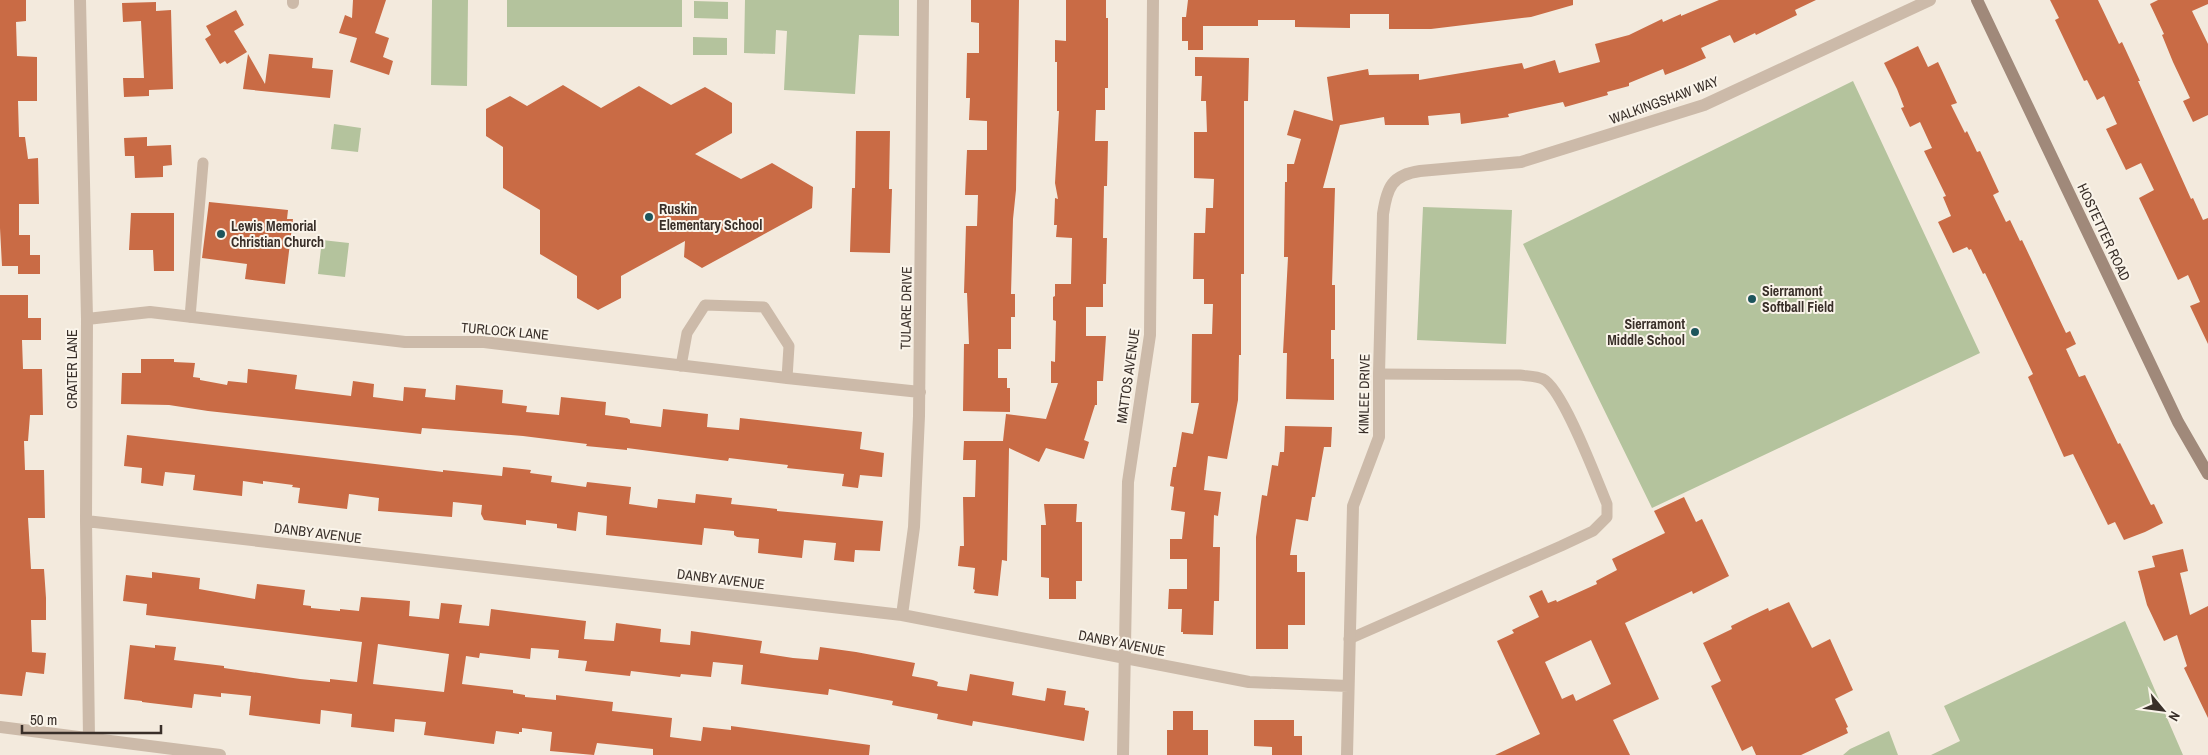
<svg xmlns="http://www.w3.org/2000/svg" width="2208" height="755" viewBox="0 0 2208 755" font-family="'Archivo Narrow',sans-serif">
	<rect width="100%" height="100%" fill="#f3eadd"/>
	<path fill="#b4c39d" d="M432,0h36l-1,86 -36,-1z
		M507,0h175v27h-175z
		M745,0h154v36l-40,-1 -4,59 -71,-4 3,-59 -11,-1 -1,24 -31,-1z
		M694,1l34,1v17l-34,-1z
		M693,37l34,1v17h-34z
		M1853,81l127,272 -328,155 -129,-264z
		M334,124l27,4 -3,24 -27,-3z
		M1423,207l89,3 -6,134 -89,-4z
		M322,240l27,3 -4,34 -27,-3z
		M2125,621l58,134h-252l29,-14 -16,-35z
		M1889,731l9,24h-55l7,-6z"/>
	<path fill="#c96b45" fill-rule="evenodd" d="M0,0h26v21l-10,1 1,34 20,1v44h-19l1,36h6l3,22 10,-1 1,46h-20v31h11v20h10v19h-22v-8h-16l-2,-38z
		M353,0h33l-11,33 14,5 -6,19 10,4 -4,14 -39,-13 7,-24 -18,-5 6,-18 7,3z
		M971,0h48l-3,190 -3,29 -2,75h4v23h-4v32h-13v29h9v10h3v24l-47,-1 1,-67h5l-2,-51h-3l2,-67h11l1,-31h-13l2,-45h20v-29l-18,-1 1,-22h-4l1,-45h12v-30l-8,-1z
		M1066,0h40v18h2v70h-3v22h-9l-1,31h13l-1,45h-3l-1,52h4l-1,46h-3v23h-17v29h20l-3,45h-6v24h-2l-11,35 5,2 -5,17 -38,-11 -7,14 -30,-14 -2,113 -5,-1 -4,36 -24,-3 1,-3 -2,-1 2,-21 -17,-2 2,-20h4l-1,-49h12l1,-37h-13l1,-19h39l3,-27 40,5 12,-36h-7v-22l4,1 1,-41 -3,-1v-23l2,-1v-12h16l1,-46 -16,-1 1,-12h-3l1,-27 3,1 -3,-16 4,-72h-2v-49h-2v-22l11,1z
		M1188,0h385v5l-42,12 -100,12h-42v-15h-39v14l-55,-1v-7h-37v6h-55v24h-15v-9h-6v-24h4z
		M1719,0h97l-21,10 2,5 -41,20 -1,-2 -21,10 -4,-8 -29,13 5,10 -23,10 -18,7 -2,-6 -34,14v3l-22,6 1,3 -43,12 -2,-5 -55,12 1,3 -48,7 -1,-11 -32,3 1,9h-44l-1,-8 -44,8 -17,63h12l-3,97h3v45h-4v29h3v41l-48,-1 1,-46h-4l5,-96h-4l1,-75h2v-18h7l7,-25 -14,-4 7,-25 39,11 -6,-44 41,-8 1,6 50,-1v6l103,-17 2,6 31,-9 4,13 41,-11 -5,-18 34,-9 33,-16 1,3 18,-8v2z
		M2050,0h48l21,44 3,-2 18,39h-2l53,118 2,-1 10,22 5,-2v126l-18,-38 10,-4 -12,-27 -10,5 -39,-82 15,-8 -13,-27 -15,7 -20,-41 11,-5 -13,-28 -7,4 -10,-20 -3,1 -29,-61 4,-2z
		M2158,0h50v4l-16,7 16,33v71l-15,7 -10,-21 7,-3 -17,-36 -11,-27 2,-1 -14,-30z
		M156,2v9l15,-1 2,79 -24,1v6l-25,1 -1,-19h21l-3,-57 -18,1 -1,-19z
		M236,10l8,15 -10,6 13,21 -20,12 -2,-3 -5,3 -15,-25 6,-4 -5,-9z
		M1918,46l10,21 10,-5 19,41 -6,2 14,28 2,-2 10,21 3,-1 19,41 -6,3 13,27 4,-2 10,21 2,-1 44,93 4,-2 6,13 -10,5 13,28 6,-2 33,69 2,-1 31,62 3,-1 9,19 -18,9 -21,8 -9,-18 -7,3 -35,-71 -9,3 -36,-80 5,-3 -48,-101 -2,1 -12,-25 -2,1 -2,-3 -14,6 -15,-31 13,-6 -8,-19 3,-1 -22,-45 8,-3 -12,-26 -10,5 -9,-19 3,-1 -7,-18 -13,-26z
		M248,54l17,30 4,-30 44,4 -1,10 21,2 -3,28 -87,-9z
		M1195,57l54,1 -1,43h-4v173h-3v81h-2l-1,45 -11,59 -19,-3 -4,34 17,2 -3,24 -4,-1 -1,32h7l-1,54h-5l-1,34 -30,-1v-2h-2l1,-23h-14l1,-20h18v-30h-17v-20h12l3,-27 -14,-2 3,-23 -4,-1 3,-19h3l6,-35 11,2 6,-31h-8l1,-69h20l1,-30h-9v-25h-11l1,-46h11l1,-25h7l1,-29 -20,-1v-46h13l-1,-31h-5l1,-25h-7z
		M563,85l38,23 38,-22 32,19 34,-18 27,16v30l-37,21 46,25 31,-16 41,24 -1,21 -110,60 -18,-11 1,-16 -64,35v22l-23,12 -21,-12v-22l-37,-22v-44l-37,-22v-41l-17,-11v-27l24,-13 17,10z
		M856,131h34l-1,58h3l-2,64 -40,-1 2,-64h3z
		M147,137v9l24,-1 1,20 -9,1v11l-28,1 -1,-22h-9l-1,-18z
		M209,202l79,8 -1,9h6l-8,65 -40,-5 2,-15 -45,-6z
		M131,213h43v58h-20l-1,-21h-24z
		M0,295h28v23h13v22h-19l1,29h19l1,46h-13l-2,26h-4l1,29h19l1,48h-17l3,51h13l2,29v22h-15l1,32 14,1 -2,21 -18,-2 -4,24 -22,-2z
		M141,359h33v3l21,1 -2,14 7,1v2l27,5 1,-4 19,2 1,-14 49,6 -2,14 56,7 2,-15 21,3 -1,13 30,4 1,-14 22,2 -1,8 30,3 1,-15 47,5 -1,13 25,3 -1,6 33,3 2,-18 45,5 -1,13 22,3 3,2v3l31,4 2,-18 45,5 -1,13 32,3 1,-12 122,14 -2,17 24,4 -2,24 -22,-2 -2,13 -16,-2 2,-12 -57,-6 1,-3 -59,-7 -1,3 -101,-13v2l-41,-4 1,-2 -64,-8 -101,-8 -1,6 -213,-23 -39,-6 -48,-1 1,-31h19z
		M1285,426l47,1 -1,20h-7l-9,50h-3l-4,24 -12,-2 -6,36h7v17h8v53h-17v24h-32v-112l6,-42 5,1 5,-31 6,1 2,-14h4z
		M127,435l316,37v-2l59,6 1,-9 28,3 -1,3 22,3 -1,6 35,5 1,-5 44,5 -2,17 28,4 1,-9 37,4 1,-9 36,4 -1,6 46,5v2l106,10 -3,30 -25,-1 -1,12 -20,-2 2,-17 -32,-3 -2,18 -44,-5 1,-14 -22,-2 -3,-2v-4l-30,-3 -2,17 -96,-10 1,-19 -29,-4 -2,19 -19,-3v-4l-31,-4v5l-42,-5 -3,-6 1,-9 -29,-3 -1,15 -74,-6 1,-13 -30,-4 -2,15 -49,-6 2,-15 -8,-1 1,-2 -30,-4v3l-20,-3 -1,15 -49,-6 2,-15 -30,-3 -2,14 -22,-3 1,-15 -18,-2z
		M1684,497l12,25 6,-3 27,57 -36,18 -1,-3 -67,32 34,76 -46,21 17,35h-135l45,-21 -43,-93 17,-8 -2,-3 27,-13 -10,-21 13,-6 6,13 8,-3 1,2 40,-18 -1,-3 21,-11 -5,-11 53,-26 -11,-22zM1591,640l20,44 -35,17 -3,-7 -11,5 -17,-37z
		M1044,504h33l-1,18h6v59h-6v18h-27v-21l-8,-1v-52h5z
		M2183,549l5,22 -8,2 10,42 18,-9v112l-24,-50 3,-2 -10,-31 -13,6 -17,-36 -9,-34 17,-4 -3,-11z
		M152,572l48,6 -1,11 56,10 2,-15 48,6 -2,15 8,1v2l29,3v-2l19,2 2,-14 27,2 22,2 -1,15 30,3 2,-16 21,2 -3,18 30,3 2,-17 95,12 -2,18 30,2 2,-18 45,6 -1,13 30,3 1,-14 71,10 -2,12 33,5 25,2 2,-13 36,5 59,11 -3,13 21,4 5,2 -1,4 30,5 3,-17 44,8 -2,13 33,6 2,-13 19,3 -2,14 21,3v2l4,1 -5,30 -111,-20 -1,5 -35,-7 1,-5 -46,-9 1,-4 -64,-12 -1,6 -87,-11 2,-19 -30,-3 -2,15 -30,-3 -1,3 -49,-6 -1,5 -45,-5 2,-10 -29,-3 1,-8 -28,-2 -1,11 -50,-6 -1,5 -13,-2 -4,28 51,6v3l12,2v2l31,3v-5l57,7 -1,9 60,7 -2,19 31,4 2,-14 28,3v-4l139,19 -1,10h-216v-6l-56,-6 -3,12 -44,-4 2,-19 -30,-4v4h-3v2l-23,-3 -2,13 -70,-9 2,-13 -31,-3 -1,13 -43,-5 1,-13 -31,-4 -1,14 -71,-9 2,-19 -30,-3v4l-27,-3 -2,14 -50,-6v-1l-18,-2 6,-54 25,3v-3l21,2 -2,13 50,6v2l76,11 30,3v-3l27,3 5,-40 -216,-27 1,-11 -24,-3 3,-26 26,3zM378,644l71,10 -5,38 -71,-8z
		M1789,602l23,46 18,-9 23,51 -18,9 13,28 -2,1 2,5 -47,22h-45l-4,-9 -10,5 -31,-65 10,-5 -18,-38 29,-14 -1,-3 20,-10 17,-8 1,3z
		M1173,711h20v19h15v25h-41v-25h6z
		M1254,720h40v16h8v19h-30v-8l-18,-1z"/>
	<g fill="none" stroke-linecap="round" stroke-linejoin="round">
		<path stroke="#ccbaa9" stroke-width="11" d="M190,317l13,-154
			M681,366l6,-33 18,-28 59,2 25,39 -2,32
			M1349,639l212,-93 32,-15 14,-14v-13c-10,-24 -44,-115 -64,-125 -6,-3 -16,-3 -23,-4l-141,-1"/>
		<path stroke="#ccbaa9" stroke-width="12" d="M80,0l7,319 -1,202 3,217
			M293,3v-3
			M87,319l63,-7 255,30h79l303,36 133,14
			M86,521l816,94 347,67 99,4
			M902,615l12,-88 5,-111 4,-416
			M0,727l220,28
			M1123,755l5,-273 22,-147 3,-335
			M1347,755l6,-249 26,-69v-63l4,-160c4,-27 9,-39 37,-43l101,-9 183,-57 226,-105"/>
		<path stroke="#a0897a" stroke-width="12" d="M1977,0l201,422 30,52"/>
	</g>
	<g fill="#1d555c" stroke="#faf4ea" stroke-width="2">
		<circle cx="649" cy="217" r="5"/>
		<circle cx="221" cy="234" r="5"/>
		<circle cx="1752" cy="299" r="5"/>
		<circle cx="1695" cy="332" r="5"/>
	</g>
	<g text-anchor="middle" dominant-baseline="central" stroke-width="4" stroke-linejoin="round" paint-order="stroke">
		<g font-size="14" fill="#392f29" stroke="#faf4ea">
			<text transform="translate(1664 100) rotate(-20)">WALKINGSHAW WAY</text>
			<text transform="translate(2104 232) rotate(65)">HOSTETTER ROAD</text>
			<text transform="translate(906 308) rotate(-89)">TULARE DRIVE</text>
			<text transform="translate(505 331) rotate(5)">TURLOCK LANE</text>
			<text transform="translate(72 369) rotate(-90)">CRATER LANE</text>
			<text transform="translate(1128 376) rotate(-82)">MATTOS AVENUE</text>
			<text transform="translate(1364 394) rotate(-89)">KIMLEE DRIVE</text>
			<text transform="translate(318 533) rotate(7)">DANBY AVENUE</text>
			<text transform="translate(721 579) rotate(7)">DANBY AVENUE</text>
			<text transform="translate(1122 643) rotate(11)">DANBY AVENUE</text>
		</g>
		<g font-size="14" font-weight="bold" fill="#392f29" stroke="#faf4ea" text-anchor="start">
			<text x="659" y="209">Ruskin<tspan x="659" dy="16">Elementary School</tspan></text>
			<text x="231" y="226">Lewis Memorial<tspan x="231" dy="16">Christian Church</tspan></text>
			<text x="1762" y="291">Sierramont<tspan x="1762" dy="16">Softball Field</tspan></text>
			<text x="1685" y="324" text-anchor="end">Sierramont<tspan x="1685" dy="16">Middle School</tspan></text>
		</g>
	</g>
	<g transform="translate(2163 710) rotate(119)" stroke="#faf4ea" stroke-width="4" paint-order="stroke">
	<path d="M0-4L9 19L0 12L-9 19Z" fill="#392f29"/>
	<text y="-8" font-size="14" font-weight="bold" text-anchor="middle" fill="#392f29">N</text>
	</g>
	<path d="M22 725v8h139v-8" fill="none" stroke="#392f29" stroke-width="2.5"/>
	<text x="30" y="725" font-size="15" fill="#392f29" stroke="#faf4ea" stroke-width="4" paint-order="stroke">50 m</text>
</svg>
